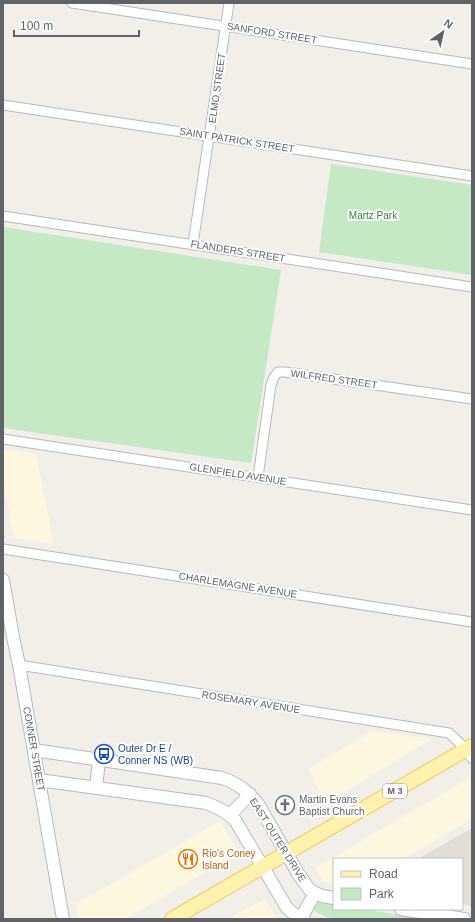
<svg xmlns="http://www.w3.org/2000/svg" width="475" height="922" viewBox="0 0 475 922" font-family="Arial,sans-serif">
	<rect width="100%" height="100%" fill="#f1efe8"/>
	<path fill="#fef7e0" d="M3,449l33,5 18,90 -40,-6 -11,-60z
		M373,731l59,8 -106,64 -18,-34z
		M471,777l1,2v40l-69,40h-69v25l-11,-2 -8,-14z
		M220,821l19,32 -114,66h-46l-2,-16 19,-10z
		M265,899l13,20h-50z"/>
	<path fill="#e1ded6" d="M472,828v78l-10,-2v-45h-44z"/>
	<path fill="#c5e8c5" d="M331,164l141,21v90l-153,-23z
		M3,227l278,43 -30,193 -248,-35z
		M319,903l15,1v5h28l63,10h-89l-6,-1 -15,-6 -1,-3v-3z"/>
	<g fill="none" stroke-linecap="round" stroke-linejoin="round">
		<defs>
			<path id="street" d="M72,3l400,61
				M3,105l469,71
				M3,216l469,71
				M193,244l36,-241
				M3,439l469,71
				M258,477l13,-92 3,-8 4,-5h7l187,27
				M3,549l469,73
				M19,665l430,68 17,16 6,10"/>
			<path id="secondary" d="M3,580l10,57 6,28 44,254
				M34,750l188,28c17,6 25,13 36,26l41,71 10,14 6,4 7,3 12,2
				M39,780l167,23c11,4 20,8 29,17l52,88 7,6 10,5
				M96,788l3,-28
				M230,815l20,-21
				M401,909l63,10
				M301,918l14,-25"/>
			<path id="primary" d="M172,919l300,-173"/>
		</defs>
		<use href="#street" stroke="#b5b8bc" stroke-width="11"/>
		<use href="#secondary" stroke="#b6babf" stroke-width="14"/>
		<use href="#primary" stroke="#f2c960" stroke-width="16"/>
		<use href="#street" stroke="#fff" stroke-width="9"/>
		<use href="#secondary" stroke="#fff" stroke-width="12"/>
		<use href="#primary" stroke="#fff2af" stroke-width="14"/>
	</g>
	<defs>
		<symbol id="bus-ring" viewBox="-11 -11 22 22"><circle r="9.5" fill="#fff" stroke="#1a4fb4" stroke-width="1.5"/><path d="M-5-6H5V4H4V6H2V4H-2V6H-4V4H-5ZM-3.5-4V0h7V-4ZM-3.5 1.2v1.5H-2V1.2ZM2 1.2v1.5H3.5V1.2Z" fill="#1a4fb4"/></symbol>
		<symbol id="church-ring" viewBox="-11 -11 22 22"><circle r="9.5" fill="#fff" stroke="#6b7280" stroke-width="1.5"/><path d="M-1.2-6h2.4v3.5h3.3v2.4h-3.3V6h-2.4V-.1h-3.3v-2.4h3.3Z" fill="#6b7280"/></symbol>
		<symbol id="restaurant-ring" viewBox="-11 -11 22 22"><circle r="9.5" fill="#fff" stroke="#e8710a" stroke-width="1.5"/><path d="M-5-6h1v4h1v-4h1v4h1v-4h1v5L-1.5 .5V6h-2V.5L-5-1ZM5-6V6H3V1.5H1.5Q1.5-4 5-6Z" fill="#e8710a"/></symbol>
	</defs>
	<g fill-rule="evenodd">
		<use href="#bus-ring" x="93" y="743" width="22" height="22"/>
		<use href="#church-ring" x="274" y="794" width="22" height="22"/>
		<use href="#restaurant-ring" x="177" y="848" width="22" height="22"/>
	</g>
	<g text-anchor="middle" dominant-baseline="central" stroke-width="4" stroke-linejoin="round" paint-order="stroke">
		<rect fill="#fff" stroke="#8f9295" stroke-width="1" x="383" y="784" width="24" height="14" rx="3"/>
		<g font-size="9" font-weight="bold" fill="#5f6368">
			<text x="395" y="791">M 3</text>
		</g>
		<g font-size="10" fill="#5f6368" stroke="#fff">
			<text transform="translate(272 33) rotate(9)">SANFORD STREET</text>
			<text transform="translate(217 88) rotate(-82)">ELMO STREET</text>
			<text transform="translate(237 140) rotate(9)">SAINT PATRICK STREET</text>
			<text transform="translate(238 251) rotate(9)">FLANDERS STREET</text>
			<text transform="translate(334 379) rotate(8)">WILFRED STREET</text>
			<text transform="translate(238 474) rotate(9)">GLENFIELD AVENUE</text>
			<text transform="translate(238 585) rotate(9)">CHARLEMAGNE AVENUE</text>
			<text transform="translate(251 702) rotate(9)">ROSEMARY AVENUE</text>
			<text transform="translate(34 749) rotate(80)">CONNER STREET</text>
			<text transform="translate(278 840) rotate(58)">EAST OUTER DRIVE</text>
		</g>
		<g font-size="10" fill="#348238" stroke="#fff">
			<text x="373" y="215">Martz Park</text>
		</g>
		<g font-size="10" fill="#164399" stroke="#fff" text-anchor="start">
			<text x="118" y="748">Outer Dr E /<tspan x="118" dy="12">Conner NS (WB)</tspan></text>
		</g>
		<g font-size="10" fill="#5b616d" stroke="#fff" text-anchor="start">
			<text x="299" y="799">Martin Evans<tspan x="299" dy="12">Baptist Church</tspan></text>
		</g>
		<g font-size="10" fill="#c56008" stroke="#fff" text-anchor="start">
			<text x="202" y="853">Rio's Coney<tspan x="202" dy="12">Island</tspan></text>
		</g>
	</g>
	<rect width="475" height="922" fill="none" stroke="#5f6368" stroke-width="8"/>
	<rect x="333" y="858" width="130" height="52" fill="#ffffff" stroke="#bfc1c3"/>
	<rect x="341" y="871" width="20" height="6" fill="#fff2af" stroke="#bfc1c3"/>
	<text x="369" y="878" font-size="12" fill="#5f6368">Road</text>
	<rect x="341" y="888" width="20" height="12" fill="#c5e8c5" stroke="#bfc1c3"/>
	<text x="369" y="898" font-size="12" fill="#5f6368">Park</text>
	<g transform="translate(443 32) rotate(34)" stroke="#ffffff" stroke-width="3" paint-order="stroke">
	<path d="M0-3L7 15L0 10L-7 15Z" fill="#5f6368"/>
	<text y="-6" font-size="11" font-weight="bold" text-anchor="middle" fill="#5f6368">N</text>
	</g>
	<path d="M14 30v6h125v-6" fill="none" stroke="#5f6368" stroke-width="2"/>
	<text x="20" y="30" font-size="12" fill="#5f6368" stroke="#ffffff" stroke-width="3" paint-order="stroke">100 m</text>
</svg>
